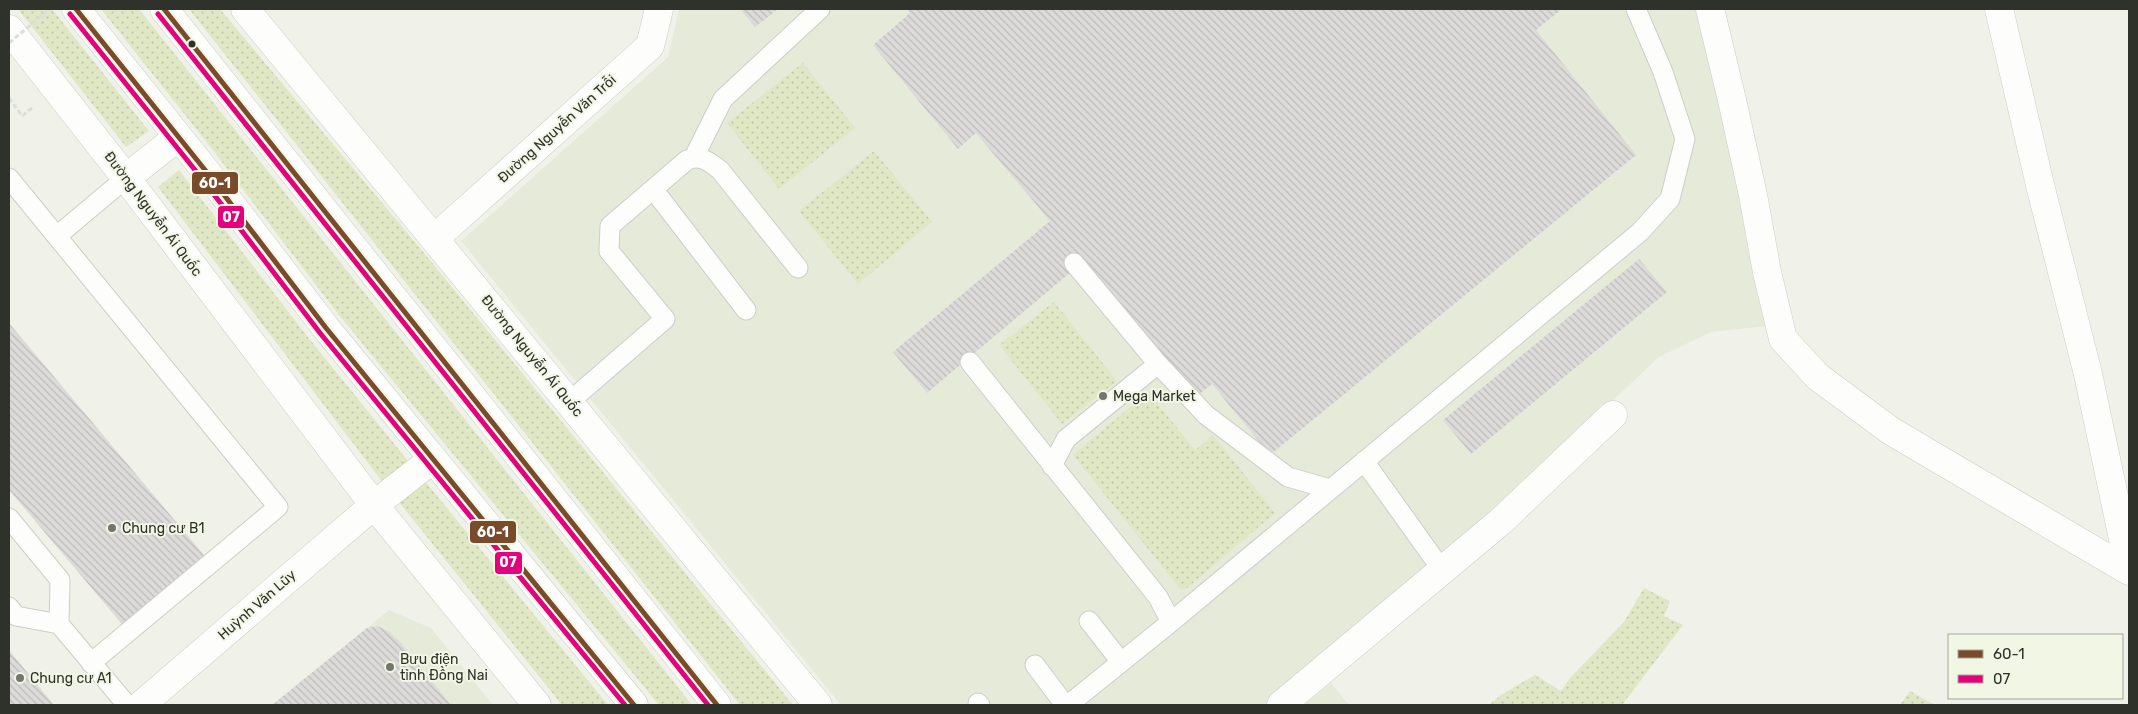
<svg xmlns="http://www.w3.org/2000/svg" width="2138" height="714" viewBox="0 0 2138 714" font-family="Rubik,sans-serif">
	<defs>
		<pattern id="grass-dots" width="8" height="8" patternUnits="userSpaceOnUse" patternTransform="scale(1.25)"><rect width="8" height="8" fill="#dfe7c5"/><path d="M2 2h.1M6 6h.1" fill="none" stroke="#c0c7a9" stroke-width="1.8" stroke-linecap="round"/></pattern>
		<pattern id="building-back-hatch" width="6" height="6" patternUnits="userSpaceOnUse" patternTransform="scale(1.25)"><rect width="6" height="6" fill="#dcdbda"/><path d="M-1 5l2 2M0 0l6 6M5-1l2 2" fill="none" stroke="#bdbcbb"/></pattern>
	</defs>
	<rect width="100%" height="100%" fill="#f0f2e9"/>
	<path fill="#e6ebd9" d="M679,9h1018l25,96 46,221 -57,6 -52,25 -161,152 -234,196h-423l-380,-464 207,-184z
		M389,610l42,18 62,77h-221z
		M1331,683l18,22h-45z"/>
	<path fill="url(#grass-dots)" d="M18,9h34l97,122 -23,16z
		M101,9h38l553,696h-33l-320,-390 -127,-166z
		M189,9h31l209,250 364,446h-53z
		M803,63l52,65 -76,61 -52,-66z
		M874,151l58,71 -74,62 -59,-73z
		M179,170l128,166 102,126 -25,22 -226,-297z
		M1054,302l63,79 -55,43 -63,-79z
		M1148,392l47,58 18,-15 62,78 -88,75 -6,2 -108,-135z
		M424,480l184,225h-46l-164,-204z
		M1644,588l26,13 -6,15 19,9 -61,80h-133l12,-10 34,-20 26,16 9,-13 54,-56z
		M1910,691l25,14h-35z"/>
	<path fill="url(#building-back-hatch)" d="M740,9h38l-23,18z
		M906,9h656l-26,21 100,125 -366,300 -58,-71 -20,16 -108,-139 -157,132 -34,-41 157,-131 -74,-88 -18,16 -85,-104 37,-32z
		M1639,259l28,33 -196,162 -28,-34z
		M9,323l205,244 -82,69 -123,-146z
		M377,626l11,5 12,11 51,63h-179l95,-77z
		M9,650l45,55h-45z"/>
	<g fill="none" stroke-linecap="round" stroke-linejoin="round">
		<defs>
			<path id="service" d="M694,157l29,-58 97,-90
				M9,178l269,329 -187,156
				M653,189l93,121
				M57,236l69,-58
				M1074,263l84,101 48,51 82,62 42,12
				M970,362l188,235 13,25
				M569,402l96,-83 -56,-68 1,-25 77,-66c14,-6 22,2 33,10l78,98
				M1364,461l78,109
				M1052,466l14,-27 92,-75
				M9,518l51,62 -1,44 68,81
				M9,607l7,9 43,8
				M1089,621l32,41
				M1035,665l30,40
				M978,703l2,2
				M1068,705l103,-83 469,-390 30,-33 15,-60 -22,-67 -27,-63"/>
			<path id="minor" d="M1710,9l22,91 21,95 14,77 16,67 35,38 73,54 238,140
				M1999,9l41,176 48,189 41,193
				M1281,705l219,-183 113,-107"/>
			<path id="tertiary" d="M435,238l215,-192 9,-37
				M141,705l233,-200"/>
			<path id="primary" d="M76,9l129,161 121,158 308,377
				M164,9l553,696
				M245,9l573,696
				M9,29l117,149 248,327 163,200
				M126,178l52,-41
				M374,505l59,-46"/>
		</defs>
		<use href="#service" stroke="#cccec7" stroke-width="21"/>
		<use href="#minor" stroke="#cccec7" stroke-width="29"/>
		<use href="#tertiary" stroke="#cccec7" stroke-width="29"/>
		<use href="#primary" stroke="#cccec7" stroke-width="29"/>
		<path stroke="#dcdedb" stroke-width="3" stroke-dasharray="5 2.5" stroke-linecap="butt" d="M9,98l13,18 10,-8"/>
		<use href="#service" stroke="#fdfdfc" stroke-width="19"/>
		<use href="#minor" stroke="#fdfdfc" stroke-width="28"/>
		<use href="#tertiary" stroke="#fdfdfc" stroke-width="28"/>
		<use href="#primary" stroke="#fdfdfc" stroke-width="28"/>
		<path stroke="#dcdedb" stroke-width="3" stroke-dasharray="5 2.5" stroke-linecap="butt" d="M9,43l41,-34"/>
		<defs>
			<path id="bus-1" d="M76,9l129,161 121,158 308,377
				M164,9l553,696"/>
			<path id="bus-2" d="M70,14l129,161 121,158 305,372
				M158,14l550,691"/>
		</defs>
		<use href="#bus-1" stroke="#f1f6e5" stroke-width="9"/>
		<use href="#bus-2" stroke="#f1f6e5" stroke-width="9"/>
		<use href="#bus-1" stroke="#7a4b2a" stroke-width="5"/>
		<use href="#bus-2" stroke="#e5007d" stroke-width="5"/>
	</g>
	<circle fill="#2f312b" stroke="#f1f6e5" stroke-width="2" cx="192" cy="44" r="4.5"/>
	<g fill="#73756e" stroke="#f1f6e5" stroke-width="2">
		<circle cx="1103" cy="396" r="5"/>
		<circle cx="112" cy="528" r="5"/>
		<circle cx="390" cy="667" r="5"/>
		<circle cx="20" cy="678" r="5"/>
	</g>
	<g text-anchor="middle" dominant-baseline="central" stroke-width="4" stroke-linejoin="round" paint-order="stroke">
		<g font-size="14" fill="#2f312b" stroke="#f1f6e5">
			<text transform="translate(557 129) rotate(-42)">Đường Nguyễn Văn Trỗi</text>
			<text transform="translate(153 214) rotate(53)">Đường Nguyễn Ái Quốc</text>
			<text transform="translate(532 356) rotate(51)">Đường Nguyễn Ái Quốc</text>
			<text transform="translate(257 605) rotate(-41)">Huỳnh Văn Lũy</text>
		</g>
		<g font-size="14" fill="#2f312b" stroke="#f1f6e5" text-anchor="start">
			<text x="1113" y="396">Mega Market</text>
			<text x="122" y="528">Chung cư B1</text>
			<text x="400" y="659">Bưu điện<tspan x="400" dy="16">tỉnh Đồng Nai</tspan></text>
			<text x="30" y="678">Chung cư A1</text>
		</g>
	</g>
	<g stroke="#f1f6e5" stroke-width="2">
		<rect x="191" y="171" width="48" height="24" rx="5" fill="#7a4b2a"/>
		<rect x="217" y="205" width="28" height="24" rx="5" fill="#e5007d"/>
		<rect x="469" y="520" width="48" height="24" rx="5" fill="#7a4b2a"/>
		<rect x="494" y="551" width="29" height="24" rx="5" fill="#e5007d"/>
	</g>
	<g font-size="14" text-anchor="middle" font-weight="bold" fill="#fff">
		<text x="215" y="188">60-1</text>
		<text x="231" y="222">07</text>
		<text x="493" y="537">60-1</text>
		<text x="508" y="567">07</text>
	</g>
	<rect width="2138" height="714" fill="none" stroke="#2f312b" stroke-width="20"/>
	<rect x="1948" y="634" width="175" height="65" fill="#f1f6e5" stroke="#a3a79b"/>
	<rect x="1958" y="650" width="25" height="8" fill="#7a4b2a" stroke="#a3a79b"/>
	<text x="1993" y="659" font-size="15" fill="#2f312b">60-1</text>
	<rect x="1958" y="675" width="25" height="8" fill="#e5007d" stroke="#a3a79b"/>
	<text x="1993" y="684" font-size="15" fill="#2f312b">07</text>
</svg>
